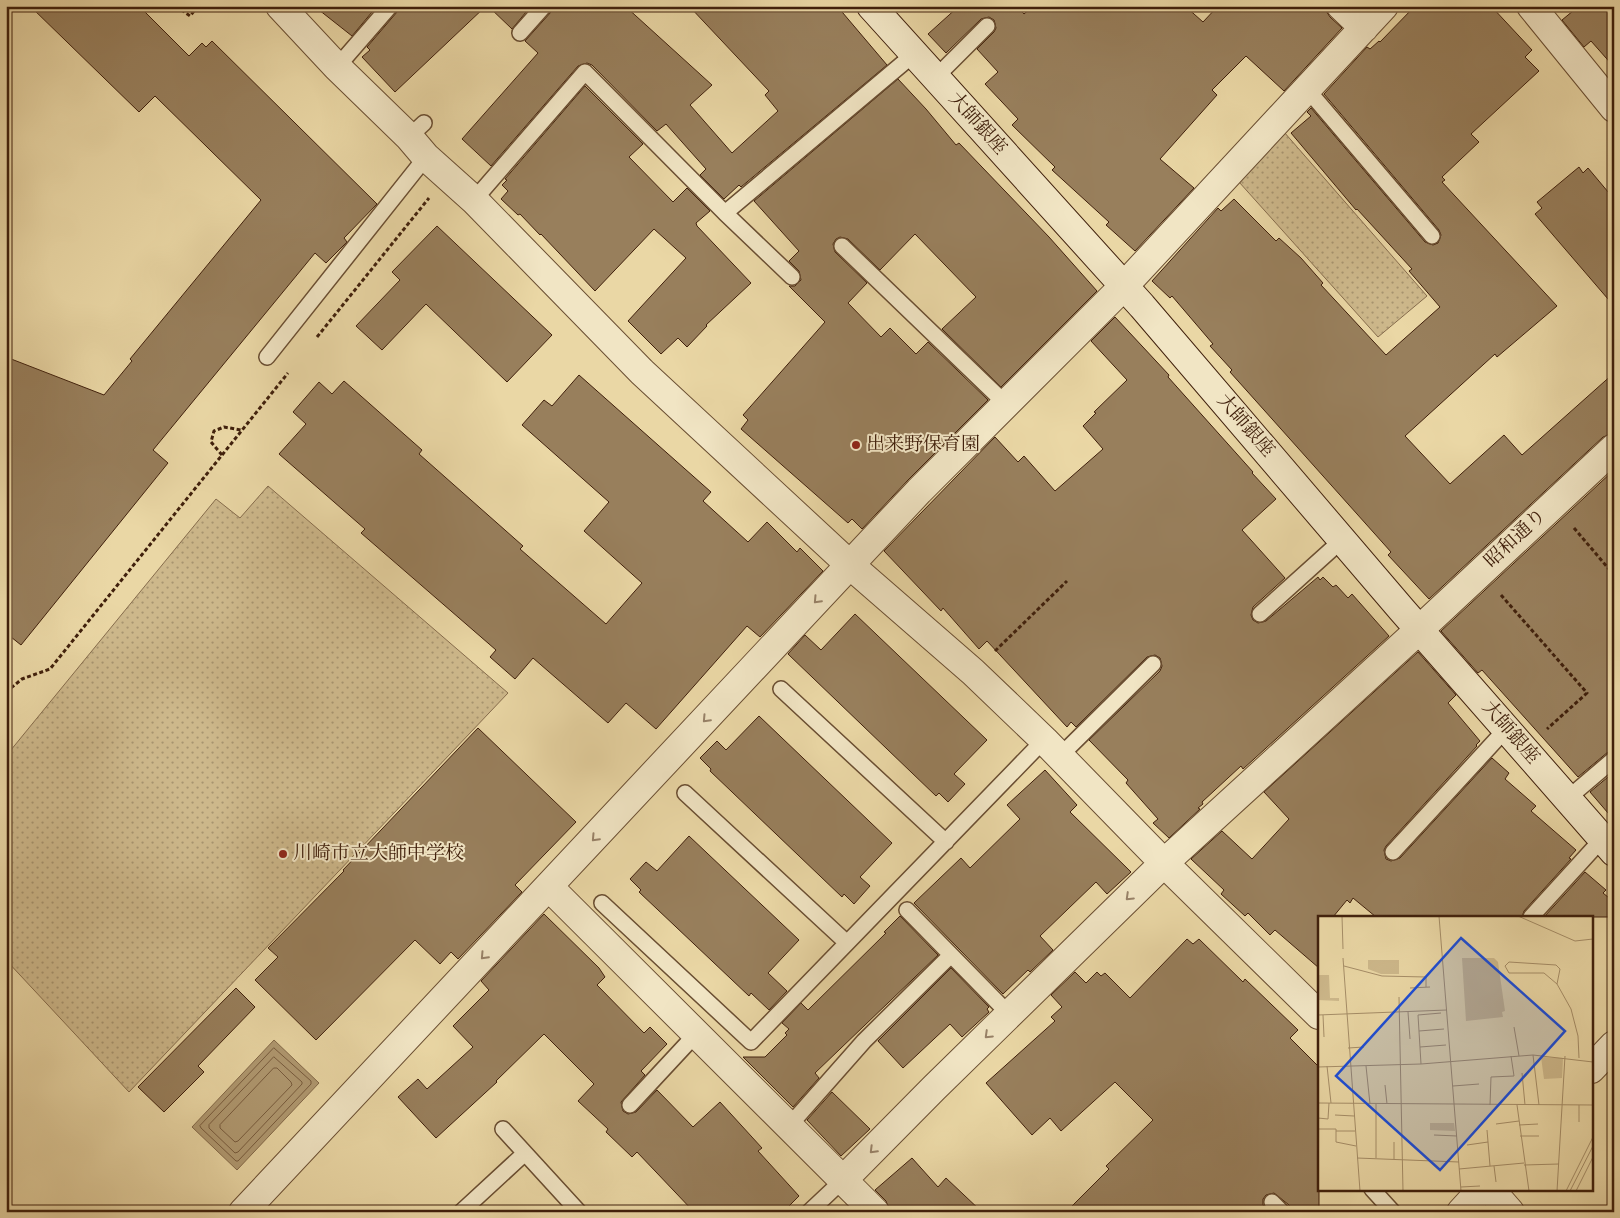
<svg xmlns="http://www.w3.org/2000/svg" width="1620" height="1218" viewBox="0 0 1620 1218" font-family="'Sorts Mill Goudy','Noto Serif JP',serif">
	<defs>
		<pattern id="park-dots" width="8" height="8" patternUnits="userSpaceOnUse" patternTransform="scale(1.25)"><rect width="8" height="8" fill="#cdb88b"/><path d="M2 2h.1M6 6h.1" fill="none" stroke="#a89570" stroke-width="1.8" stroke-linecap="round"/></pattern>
	</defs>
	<rect width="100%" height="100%" fill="#ead7a5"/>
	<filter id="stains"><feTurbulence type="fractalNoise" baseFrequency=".004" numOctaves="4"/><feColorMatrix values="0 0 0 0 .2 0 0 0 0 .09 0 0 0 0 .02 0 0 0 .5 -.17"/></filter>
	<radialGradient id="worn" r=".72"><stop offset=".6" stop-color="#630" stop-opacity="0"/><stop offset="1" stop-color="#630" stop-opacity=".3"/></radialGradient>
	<path fill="url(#park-dots)" stroke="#866c4c" d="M1284,132l143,164 -49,41 -139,-155z
		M268,486l240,207 -379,399 -123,-132v-204l210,-257 24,19z"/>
	<path fill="#b09971" stroke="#836949" d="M274,1040l45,43 -82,87 -45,-43z"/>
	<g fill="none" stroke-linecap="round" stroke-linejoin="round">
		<path stroke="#785c3e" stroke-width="1" d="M274,1048l37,33v3l-73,77h-2l-35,-33 -1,-2z
			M274,1057l28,25v2l-64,68 -3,1 -26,-25v-3z
			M274,1068h3l14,14 1,3 -54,56 -3,1 -15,-14v-3z"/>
	</g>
	<path fill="#987f5c" stroke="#40200c" d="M30,6h109l50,50 13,-13 4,4 6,-6 165,163 -33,34 3,4 -21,21 -11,-10 -162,197 15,13 -147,182 -15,-12v-276l98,38 28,-34 -2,-2 131,-159 -106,-104 -16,16z
		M314,6h63l-25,30z
		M399,6h87l-91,86 -33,-35 8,-7 -3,-3 30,-35z
		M488,6h43l-19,23z
		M553,6h72l87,79 -22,20 42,48 46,-42 -13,-16 4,-4 -80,-85h148l50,59 -146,122 -2,-2 -15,14 -24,-24 6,-6 -40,-45 -9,7 -65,-66 -5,-2 -9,3 -87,100 -29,-27 76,-86 -13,-12 26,-29z
		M959,6h58l7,8 9,-8h152l18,16 15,-16h105l7,11 12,11 -58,63 -38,-35 -34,34 5,5 -57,64 34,29 -59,63 -29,-26 3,-3 -57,-52 3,-3 -43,-42 6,-6 -33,-35 13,-12 -21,-23 17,-17 2,-4 -2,-8 -5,-3 -8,2 -35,34 -18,-19z
		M1415,6h76l41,44 -7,7 14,14 -68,63 8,8 -37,35 3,3 -3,2 115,124 -60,51 -2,-3 -90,82 45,48 54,-49 18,20 92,-82v60l-11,4 -174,162 -41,-44 3,-3 -161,-180 2,-2 -22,-24 3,-2 -41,-48 -2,2 -18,-17 66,-73 3,3 13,-12 42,42 3,-3 22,20 22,25 -2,2 65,70 54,-48 -31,-36 3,-2 -55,-60 -1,1 -65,-77 20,-17 -4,-4 4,-4 114,134 8,3 5,-2 3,-8 -2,-5 -115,-136 43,-47 3,2 9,-8 1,1z
		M1579,6h35v61l-23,-26 -7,6 -22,-27z
		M898,79l28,30 30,36 3,-2 90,94 48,54 -96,96 -59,-58 34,-32 -61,-63 -35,36 -32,-31 -8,-2 -4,2 -3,5 2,8 32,31 -19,20 33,34 9,-9 26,26 12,-12 60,58 -80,80 -46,49 -10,-10 -4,4 -107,-94 7,-9 -5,-5 82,-93 -36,-36h6l6,-6 -2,-9 -10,-10 10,-10 -45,-50z
		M585,86l58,58 -14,13 44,45 14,-14 23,23 -14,12 1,3 54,57 -45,42 1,1 -20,21 -9,-9 -17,16 -33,-33 58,-63 -32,-29 -59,62 -54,-57 -1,1 -20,-21 -2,1 -17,-16 7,-8 -6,-6 5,-5 -2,-1z
		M1579,167l4,6 5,-5 26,31v107l-79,-92 7,-6 -5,-6z
		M437,226l115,109 -45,47 -81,-78 -44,46 -26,-24 44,-46 -8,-8z
		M1115,317l54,58 -1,2 85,95 -1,1 24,26 -34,31 43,48 -32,29 -2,8 2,5 5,3 8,-2 52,-44 2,3 3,-3 10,10 3,-2 12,13 4,-4 37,42 -146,133 -2,-3 -39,36 1,2 -5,4 2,1 -31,29 -16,-15 5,-4 -32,-36 2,-3 -39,-40 71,-69 2,-5 -2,-8 -5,-3 -8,2 -71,70 -5,-5 -4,5 -80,-86 -8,8 -36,-41 -2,3 -57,-60 111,-114 23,25 6,-6 31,35 48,-42 -20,-23 13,-13 -2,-1 33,-32 -36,-39z
		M579,375l132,117 -8,9 45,41 19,-20 30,30 3,-4 23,23 -63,66 -13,-11 -91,103 -30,-26 -18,20 -75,-65 -18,21 -25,-22 6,-7 -135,-117 4,-4 -86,-75 27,-30 -13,-12 26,-30 13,12 12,-13 78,69 -3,4 104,92 -3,3 86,75 36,-41 -58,-52 25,-29 -87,-77 22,-25 8,6z
		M1614,470v280l-6,2 -30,25 -96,-107 -4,3 -37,-42z
		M855,614l132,126 -33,34 11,10 -17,18 -9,-9 -3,3 -148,-142 17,-19 16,15z
		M1418,652l38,43 -8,8 32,38 -4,4 1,1 -91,100 -2,4 2,9 5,2 9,-3 92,-100 17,15 -4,6 31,27 -5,5 45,39 -7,8 2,1 -47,52 -2,6h-146l-23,-19 -3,5 -3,-3 -14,17h-14v51l-44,-38 -5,5 -22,-22 -3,3 -24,-22 3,-4 -33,-31 31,-28 30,28 37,-40 -25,-27z
		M759,716l133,127 -32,34 10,9 -16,18 -10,-10 -2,3 -132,-126 1,-2 -11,-11 17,-17 9,9z
		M478,728l98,94 -61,63 7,7 -64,67 -7,-7 -11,12 -25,-24 -99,100 -61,-60 23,-23 -10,-9 76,-77 -1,-1z
		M1045,770l32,35 -7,7 61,60 -24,22 -11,-12 -56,54 13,14 -23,22 -2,-2 -25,24 -89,-91 47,-45 9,10 50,-49 -13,-14z
		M1614,772v48l-24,-28z
		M689,836l110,104 -31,33 19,18 -18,19 -18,-17 -2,3 -110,-104 2,-2 -11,-11 16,-17 11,9z
		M1585,872l21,18 -3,3 11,9v15h-70z
		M544,914l55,54 6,9 -8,8 47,48 6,-6 17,17 -26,27 4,4 -24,27 2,9 5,3 8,-2 21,-22 36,37 27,-25 42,46 -4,3 41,45 -16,16h-89l-57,-60 -5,5 -26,-25 2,-3 -30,-28 16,-17 -50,-50 -48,47 1,1 -61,56 -38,-41 20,-18 9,10 46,-42 -20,-21 36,-36 -8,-9z
		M900,916l38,39 -123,118 4,5 -26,29 -50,-50h22l22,-22 -2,-2 4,-4 -7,-6 19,-20 7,7 78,-77 -2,-1z
		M1187,939l6,5 6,-5 44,43 2,-3 53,51 -8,8 29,29v145h-28l-2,-7 -15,-12 -8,2 -3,4v6l5,7h-202l43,-43 -3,-3 47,-46 -38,-38 -54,49 -11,-13 -18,17 -46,-52 69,-62 -4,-4 11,-10 -11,-12 24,-23 11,11 11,-11 4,4 4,-3 25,25z
		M951,968l38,39 -2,2 2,3 -27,25 -12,-13 -47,44 -25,-27z
		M236,988l19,19 -57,59 6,6 -40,40 -26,-25z
		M832,1092l38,37 -29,27 -34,-36z
		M912,1158l26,29 8,-9 36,34h-92l-4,-11 -11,-11z"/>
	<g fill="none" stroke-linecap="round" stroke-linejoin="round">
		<defs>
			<path id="lane" d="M520,33l24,-27
				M337,67l53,-61
				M935,78l52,-52
				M1307,89l125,147
				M409,137l15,-14
				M474,200l111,-128 140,141 189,-159
				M725,213l67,64
				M842,246l164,158
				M267,357l159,-200
				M1260,614l82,-74
				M781,689l165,153
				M1060,756l93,-92
				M685,793l162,150
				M1567,799l47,-40
				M1393,852l113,-123
				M602,903l149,139 293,-302
				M907,910l102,104
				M1531,917l72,-79
				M630,1105l66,-71
				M789,1126l75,-85 86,-85
				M503,1129l76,83
				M1372,1189l21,23
				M1272,1202l10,10
				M461,1212l64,-59
				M809,1212l34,-32"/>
			<path id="street" d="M280,6l57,61 72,70 17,20 48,43 168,172 208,193 123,107 71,68 120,123 155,152
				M1341,6l23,22
				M1531,6l83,102
				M549,887l326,325
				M1591,1069l23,-24
				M843,1180l91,-92 230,-225 255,-233 195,-182
				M1490,1189l20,23
				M243,1212l676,-721 205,-205 260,-280
				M1461,1212l21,-23"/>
			<path id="secondary" d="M871,6l271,300 260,304 212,242"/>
		</defs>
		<use href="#lane" stroke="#6a4e32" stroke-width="18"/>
		<use href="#street" stroke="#6a4e32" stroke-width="30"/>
		<use href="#secondary" stroke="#40200c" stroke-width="30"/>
		<path stroke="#40200c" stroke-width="3" stroke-dasharray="4 2.5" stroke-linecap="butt" d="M176,6l14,10 8,-10
			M317,337l112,-139
			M222,455l-11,-13 3,-11 10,-4 17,3
			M1574,528l40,47
			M1501,595l86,98 -40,36
			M995,651l72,-70
			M6,692l16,-13 28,-10 238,-296"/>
		<use href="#lane" stroke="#f1e5c4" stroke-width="15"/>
		<use href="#street" stroke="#f1e5c4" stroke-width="28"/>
		<use href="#secondary" stroke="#f1e5c4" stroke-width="28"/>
	</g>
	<defs><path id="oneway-chevron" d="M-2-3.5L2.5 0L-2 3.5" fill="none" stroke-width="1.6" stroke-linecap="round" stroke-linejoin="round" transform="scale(1.25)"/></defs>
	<g stroke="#988268">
		<use href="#oneway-chevron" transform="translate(817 600) rotate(133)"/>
		<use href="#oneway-chevron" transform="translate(706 719) rotate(133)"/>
		<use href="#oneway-chevron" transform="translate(595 838) rotate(133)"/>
		<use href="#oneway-chevron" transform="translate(1129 897) rotate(136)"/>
		<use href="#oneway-chevron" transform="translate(484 956) rotate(133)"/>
		<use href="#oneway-chevron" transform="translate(988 1035) rotate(136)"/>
		<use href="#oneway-chevron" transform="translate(873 1150) rotate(135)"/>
	</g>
	<g fill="#8f2418" stroke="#f1e5c4" stroke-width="2">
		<circle cx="856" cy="445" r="5"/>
		<circle cx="283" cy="854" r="5"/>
	</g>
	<g text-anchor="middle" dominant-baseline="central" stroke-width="4" stroke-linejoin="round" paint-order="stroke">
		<g font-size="19" fill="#40200c" stroke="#f1e5c4">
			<text transform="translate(977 124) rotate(48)">大師銀座</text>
			<text transform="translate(1245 426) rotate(49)">大師銀座</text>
			<text transform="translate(1516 539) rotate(-43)">昭和通り</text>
			<text transform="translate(1510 733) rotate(49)">大師銀座</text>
		</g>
		<g font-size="19" fill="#40200c" stroke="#f1e5c4" text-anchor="start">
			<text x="866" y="445">出来野保育園</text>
			<text x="293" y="854">川崎市立大師中学校</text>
		</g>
	</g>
	<g transform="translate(1318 916)">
		<rect width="275" height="275" fill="#ead7a5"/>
		<path d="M144,42h32l4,4 7,49 -3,1 1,5 -37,4zM0,59h11l1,23h9v3l-21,-1zM223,141l22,1 -1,20 -18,1zM112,207h24l1,8 -25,-1z" fill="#cdb88b"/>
		<path d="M50,44h31v14h-18l-13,-5z" fill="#cdb88b"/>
		<path fill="none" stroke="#a68e68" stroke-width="1" d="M24,0l1,33M121,0l22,275M200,0l57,25 18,-2M25,42l17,233M26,50l38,10 44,1v10M239,68l3,-15 -4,-4 -47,-3 -4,4 4,7h35l13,11 14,25 7,27 1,22M92,72l20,-1M81,81l4,194M90,96l2,27M0,99l129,-5M5,99l1,22M196,111l5,29M101,115l25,-2M102,131l26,-2M30,132l16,-1M215,139l6,50M103,148l-3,-49 23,-2M9,150l4,37M48,150l4,38M0,151l103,-3 112,-9 60,7M204,157l3,32M67,169l2,19M135,170l26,-2M0,187l275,2M172,189l1,-28 23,-1 -3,-20M199,189l12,86M261,189v17M17,199l19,1M0,202l10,1 1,-16M178,208l23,-3M201,209l19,-1M0,213h18v13l20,4M169,214l3,36M18,215h19M116,219l23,1M202,220h19M149,229l21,-3M39,242l102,4M58,242v-54M76,243v-17M206,249l35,-1M176,250l2,16M141,253l65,-6M143,271l19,-1M239,275l8,-135M248,275l27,-54M252,275l23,-45M258,275l17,-34"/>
		<path fill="#1d4ed8" fill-opacity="0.15" stroke="#1d4ed8" stroke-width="2.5" d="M143,22l104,93 -125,139 -104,-94z"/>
		<rect width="275" height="275" fill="none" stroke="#40200c" stroke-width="2.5"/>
	</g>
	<rect width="1620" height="1218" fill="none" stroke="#ead7a5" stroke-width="25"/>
	<rect x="8" y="8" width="1605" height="1203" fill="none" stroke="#40200c" stroke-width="2.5"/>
	<rect x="12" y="12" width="1595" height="1193" fill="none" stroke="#40200c"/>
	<rect width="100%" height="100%" filter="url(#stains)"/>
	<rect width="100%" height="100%" fill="url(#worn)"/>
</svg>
